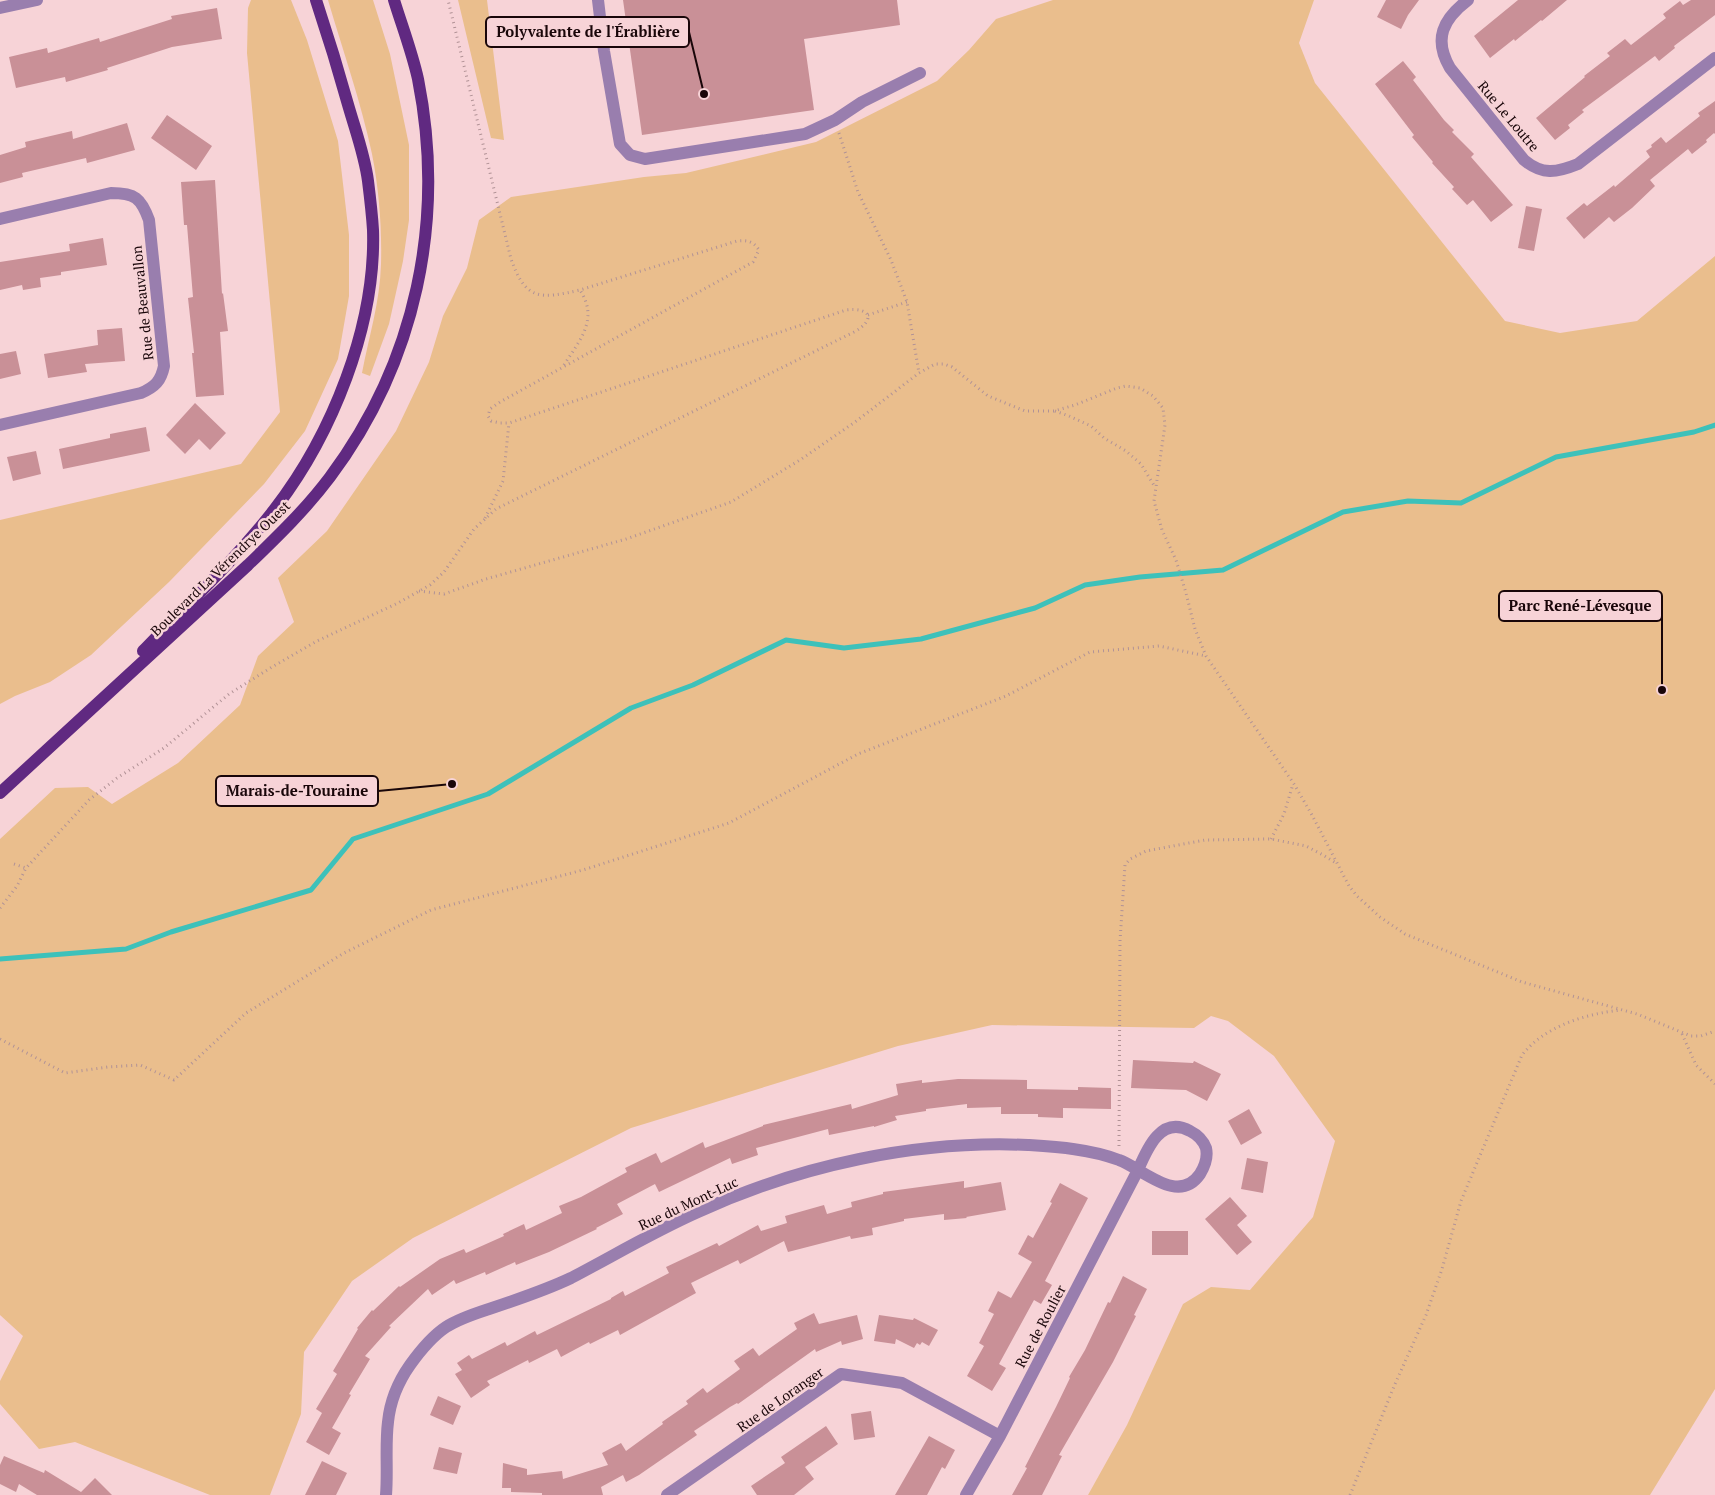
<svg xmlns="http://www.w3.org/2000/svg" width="1715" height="1495" viewBox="0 0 1715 1495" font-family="'PT Serif',serif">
	<rect width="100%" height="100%" fill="#f7d3d7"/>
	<path fill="#eabe8d" d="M251,0h40l16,40 31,101 11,94v61l-11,63 -33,72 -41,53 -95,98 -78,73 -41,27 -35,14 -15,8v-184l241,-56 39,-52 -33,-359 1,-45z
		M328,0h45l17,54 19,91v75l-6,41 -14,63 -19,52 -8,-3c7,-37 18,-71 19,-109 1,-36 -2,-75 -9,-110 -11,-52 -29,-103 -44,-154z
		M458,0h29l17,140 -13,-2z
		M1053,0h261l-15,43 16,40 190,238 55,12 77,-12 78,-65v1133l-65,106h-562l39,-70 56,-121 28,-17 39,3 63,-73 22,-76 -61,-85 -46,-35 -17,-5 -17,12 -202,-3 -94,21 -267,82 -218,110 -61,43 -48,71 -3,62 -31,81h-60l-135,-53 -36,7 -39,-45v-23l23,-45 -23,-21v-476l55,-51 33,-1 24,17 66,-41 62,-58 18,-49 36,-34 -16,-44 49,-47 69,-100 33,-69 14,-46 24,-48 12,-48 32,-23 133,-20 42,-4 130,-31 121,-61 32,-31 27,-31z"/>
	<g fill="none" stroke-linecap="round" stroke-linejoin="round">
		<path stroke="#3dc1ba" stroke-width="5" d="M0,959l126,-10 45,-17 140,-42 42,-51 135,-45 143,-86 62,-23 93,-45 58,8 77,-9 114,-31 50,-23 55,-8 83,-7 120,-58 65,-11 53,2 95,-46 138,-25 21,-7"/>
	</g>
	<path fill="#c99097" d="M623,0h274l3,25 -96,14 10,71 -172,25z
		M1386,0h33l-11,15 -7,14 -24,-12z
		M1518,0h49l-25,21 -1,-1 -26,21 -1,-2 -24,19 -16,-22z
		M1691,0h24v15l-41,31 1,2 -16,13 -4,-5 -73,54 2,2 -16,13 2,3 -15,12 -19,-22 49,-41 -1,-1 26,-20 -3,-3 18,-14 6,6 35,-27 -3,-4 17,-13 3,4z
		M217,8l5,31 -50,8 -65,21 1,2 -42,12 -1,-5 -49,11 -7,-31 38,-9 1,5 51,-15 1,4 72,-23 -1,-3z
		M1403,61l13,16 -3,3 31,40 10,10 -2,2 22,22 -3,3 42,48 -22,17 -18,-22 -6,5 -15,-16 2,-2 -22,-24 1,-1 -21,-25 2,-2 -39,-51z
		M1715,101v33l-1,-1 -8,7 1,2 -15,12 -4,-5 -38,31 5,6 -23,22 -18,14 -5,-5 -25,22 -18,-21 18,-15 3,3 27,-21 1,2 35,-30 -4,-6 6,-4 -1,-2 10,-8 5,6 34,-27 -2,-3z
		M167,115l45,31 -16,24 -45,-32z
		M127,123l8,27 -48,13 -1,-5 -64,15 1,4 -23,6v-28l26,-8 -1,-5 47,-11 1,8z
		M215,180l7,114 1,-1 5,38 -8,1 4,63 -28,2 -4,-44h2l-6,-55 5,-1 -6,-72h-3l-3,-43z
		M1526,206l16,3 -8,42 -16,-3z
		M103,238l4,27 -46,7v3l-21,3 1,9 -18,3 -1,-5 -22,5v-28l70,-11 -1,-7z
		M122,328l3,33 -40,3 2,8 -39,6 -4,-24 54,-9 -1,-15z
		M16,351l5,23 -21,5v-25z
		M195,403l31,30 -16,17 -11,-11 -14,15 -19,-19z
		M146,427l4,24 -87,18 -4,-20 51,-11v-4z
		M36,451l5,23 -28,7 -6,-24z
		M1133,1060l60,3 1,-2 27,13 -14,27 -21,-11 -55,-2z
		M958,1079l69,1v9l51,1v-3l33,1v21l-48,-1v10l-25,-1v-3h-37v-7l-34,1v-4l-41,5v2l-31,5 2,4 -23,7v-1l-45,9 -1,-6 -72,19 2,7 -26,9 -2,-6 -71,34 -4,-8 -38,20 6,10 -27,14 1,1 -48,23 -33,13 -1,-3 -29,13 -1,-3 -29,12 -2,-4 -22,15 -4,-6 -39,37 2,1 -26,29 5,3 -21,35 2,1 -19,33 9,5 -12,22 -23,-13 16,-29 -6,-4 21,-35 -4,-3 25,-42 -1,-1 15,-18 1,1 26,-25 1,1 40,-28 24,-10 2,4 38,-17 -1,-2 21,-10 2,6 36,-17 -3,-7 22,-9 46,-25 -2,-4 31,-15 5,10 42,-21 2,6 58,-22v-1l88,-21 1,5 46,-14 -2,-11 26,-4v3z
		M1249,1109l13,24 -21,12 -13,-24z
		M1247,1158l21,4 -5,31 -22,-4z
		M964,1181v7l37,-6 5,28 -40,7 1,1 -23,2v-6l-40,5v2l-32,7 1,7 -22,4 -1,-3 -62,16 -4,-11 -44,23 -2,-4 -47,23 5,10 -76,42 -2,-5 -28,14 -1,-2 -28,15 -4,-8 -28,14 -1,-3 -41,21 3,4 -19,13 -16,-24 7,-4 -5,-7 12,-8 3,4 33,-17 2,4 28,-15 2,4 74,-36v-1l12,-7 2,5 44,-23 -3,-6 51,-24 2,3 39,-21 3,6 26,-8 -2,-7 39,-11 3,9 25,-7 -1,-5 32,-8v-2z
		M1060,1183l28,15 -43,83 7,4 -11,19 -7,-4 -35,64 7,4 -14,23 -25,-15 17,-30 -5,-3 15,-29 -6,-3 10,-20 13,7 21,-36 -14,-8 10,-19 5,3 19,-35 -2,-1z
		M1230,1197l17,19 -10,9 15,17 -15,13 -32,-36z
		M1152,1231h36v24h-36z
		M1123,1276l24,13 -13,26 2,1 -23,46 -54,93 3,1 -20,39h-30l15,-27 -2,-1 31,-60 14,-29 -1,-1 16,-27 23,-48 2,1z
		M814,1313l5,11 38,-9 6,24 -21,6 -1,-4 -25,11 -1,-3 -77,55 -1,-1 -7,4 -36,24 3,4 -58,40 -13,7 -3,-7 -22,12 2,8h-61v-2l-31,-1v-4h-9l1,-25 24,6v6l35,-4 1,8 45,-14 -6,-12 19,-10 5,8 37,-27 -1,-2 26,-18 -2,-3 17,-13 4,5 33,-24 -6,-8 19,-13 6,8 38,-27 -3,-6z
		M879,1315l34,5 1,-2 24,12 -9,16 -7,-4 -2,3 -3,-2 -3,5 -18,-9 -1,5 -21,-3z
		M438,1396l23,10 -8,19 -23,-10z
		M871,1411l4,26 -21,3 -3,-26z
		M826,1426l12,18 -33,23 9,12 -20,16h-37l-6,-9 34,-23 -4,-6z
		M929,1436l26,14 -10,19 -3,-2 -15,28h-32z
		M439,1447l23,6 -5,21 -24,-5z
		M4,1456l40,17 1,-3 36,22 14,-14 17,17h-75l-18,-11 -3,8 -16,-8v-19z
		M322,1461l25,12 -11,22h-31z"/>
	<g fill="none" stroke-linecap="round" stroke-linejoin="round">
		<path stroke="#b19296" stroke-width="3" stroke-dasharray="1 4" stroke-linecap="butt" d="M839,133l19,59 33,68 16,42 12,71
			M868,315l39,-13
			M564,365c16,-25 35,-46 16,-75
			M1055,411l14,5 22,10 13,12 22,13 15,13 14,23
			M485,518l18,-37 6,-58
			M419,591l25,3 42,-15 140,-40 105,-37 69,-42 55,-38 64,-49 16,-9h9l8,3 36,29 37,15h29l21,-6 42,-17 9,-2 14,2 13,8 10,12 2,17 -11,76 8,29 14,30 10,33 9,36 11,27 88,128 18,31 37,71 8,10 23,21 25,17 117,48 115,32 54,22h10l14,-5
			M1271,839l13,-25 9,-30
			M14,864l12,4 63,-68 28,-22 47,-30 65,-54 43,-27 45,-26 81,-38 32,-18 14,-13 30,-43 22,-20 358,-177c22,-12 17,-25 -8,-22l-337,113h-9l-9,-2 -3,-5 2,-7 10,-7 253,-140 6,-12c-6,-9 -12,-10 -22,-9l-157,49c-40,9 -54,11 -69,-31l-63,-259
			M0,908l17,-22 9,-18
			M1682,1034l14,31 19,19
			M0,1039l65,34 43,-6 32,-2 34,15 72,-67 98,-60 87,-43 152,-40 146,-47 129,-69 148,-58 84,-44 69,-6 47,10
			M1119,1146l1,-205 5,-76 5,-6 16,-8 59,-11 66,-1 35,7 17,9 13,8
			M1350,1495l45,-111 31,-69 16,-46 19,-68 61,-146c23,-29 63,-41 99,-45"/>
		<path stroke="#997eae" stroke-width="12" d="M598,0l6,51 16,93 10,11 15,4 160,-25 30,-14 27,-18 58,-29
			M1468,0c-25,19 -35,39 -18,68l74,92c18,15 32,13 54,4l137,-106
			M0,8l37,-8
			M0,219l111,-26c24,0 30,5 38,27l15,146c-3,15 -9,21 -23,27l-141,32
			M386,1495c2,-24 -1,-49 2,-73 2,-20 10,-40 22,-57 10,-14 21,-28 36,-38 14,-9 31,-14 46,-19 27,-9 54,-18 79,-30 42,-22 84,-47 127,-66 102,-47 219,-72 330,-67 30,2 62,4 91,15 23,8 59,46 81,14 5,-8 8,-17 6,-26 -3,-8 -8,-13 -16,-17 -29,-16 -43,18 -52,39l-138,266 -34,59
			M667,1495l174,-121 61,9 98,53"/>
		<path stroke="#602981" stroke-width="12" d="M143,651c43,-45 93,-92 131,-141 58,-75 102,-184 99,-280 -1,-16 -3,-33 -5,-49 -3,-24 -12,-49 -19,-73 -10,-36 -21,-72 -33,-108
			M0,793l248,-228c29,-28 58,-56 82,-88 86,-115 116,-257 88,-398 -6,-27 -16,-53 -24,-79"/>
	</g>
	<g text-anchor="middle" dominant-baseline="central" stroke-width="5" stroke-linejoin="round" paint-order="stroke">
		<g font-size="14" fill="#190609" stroke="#f7d3d7">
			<text transform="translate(1509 116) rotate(50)">Rue Le Loutre</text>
			<text transform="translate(142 303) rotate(-96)">Rue de Beauvallon</text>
			<text transform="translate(220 568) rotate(-44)">Boulevard La Vérendrye Ouest</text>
			<text transform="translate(688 1203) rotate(-25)">Rue du Mont-Luc</text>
			<text transform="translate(1040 1326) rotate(-62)">Rue de Roulier</text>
			<text transform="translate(780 1399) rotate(-35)">Rue de Loranger</text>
		</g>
	</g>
	<path fill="none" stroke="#190609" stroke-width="2" d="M704 94L689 32M1662 690L1662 606M452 784L378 791"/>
	<g fill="#190609" stroke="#f7d3d7" stroke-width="2">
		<circle cx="704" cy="94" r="5"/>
		<circle cx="1662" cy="690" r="5"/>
		<circle cx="452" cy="784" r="5"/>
	</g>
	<g fill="#f7d3d7" stroke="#190609" stroke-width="2">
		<rect x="486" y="17" width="203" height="30" rx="5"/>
		<rect x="1499" y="591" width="163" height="30" rx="5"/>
		<rect x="216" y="776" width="162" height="30" rx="5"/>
	</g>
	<g font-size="15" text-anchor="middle" font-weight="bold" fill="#190609">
		<text x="588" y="37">Polyvalente de l'Érablière</text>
		<text x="1580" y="611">Parc René-Lévesque</text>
		<text x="297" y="796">Marais-de-Touraine</text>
	</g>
</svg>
